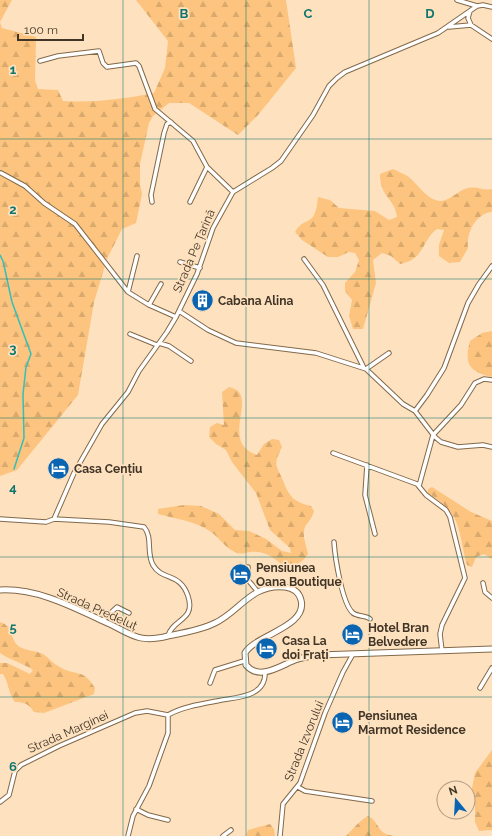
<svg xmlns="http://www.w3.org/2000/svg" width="492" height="836" viewBox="0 0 492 836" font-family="Raleway,sans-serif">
	<defs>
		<pattern id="forest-firs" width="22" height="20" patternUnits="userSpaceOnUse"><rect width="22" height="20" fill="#fcc47e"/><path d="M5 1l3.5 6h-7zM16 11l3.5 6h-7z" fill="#d9a96d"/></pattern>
	</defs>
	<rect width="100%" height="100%" fill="#fee1bf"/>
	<path fill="url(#forest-firs)" d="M0,0h12l-12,22 2,6 34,9 -1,43 3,9 20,1 5,11c29,2 62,-2 91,-8l11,-25 3,-27 -32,-41h150l10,68 -38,47 -20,20 -49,-32h-20l-16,13 -4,7 -9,41v21l2,9 -6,29 -14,6 -15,30 -13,43 -16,93 -61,75 -17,6z
		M393,169c6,3 12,5 17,9 9,8 19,24 32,23 10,-2 17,-11 26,-13 9,-2 16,3 24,1v23c-16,1 -26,21 -24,36l-8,14 -11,1 -10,-7v-11l5,-15 -7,-1c-11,7 -13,23 -24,30 -4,3 -9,4 -13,5l-9,-8 -9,-3 -9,7 3,23 -13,46h-10l-4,-13 3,-16 -7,-9v-8l10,-11 4,-12 -4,-7 -6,-1 -11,5h-10l-26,-17 -7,-8c6,-10 9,-8 17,-14 5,-6 5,-14 6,-21l12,3 9,8 36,3 14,9 8,-3c-2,-19 -17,-19 -17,-43z
		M492,331v45l-1,1c-22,-6 -27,-13 -21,-36l12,-8z
		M229,387c3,1 7,2 9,4 14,14 -16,52 19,64l7,-11 8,-5 7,1 3,7c-10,20 -5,18 2,36 5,14 12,20 27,23l3,5c-2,7 -4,9 -8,14 -5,8 0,20 2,29 -6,9 -12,12 -23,14 -9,-10 -21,-18 -35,-16 -6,1 -9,3 -15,0 -10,-4 -15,-14 -24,-20 -15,-11 -35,-13 -53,-18v-5l26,-4 17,1 18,8 16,16 14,1 17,8 16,12 9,2 -1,-5 -20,-18 -14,-37 -24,-31 -6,-12 -10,-6 -7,-7 1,-10 7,-4 7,2 -2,-33z
		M432,487l39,25 21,9v38l-8,-5 -8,3 -4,10 -5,-2c-10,-37 -4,-50 -39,-72v-4z
		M0,622c15,4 9,21 22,26 6,3 15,3 21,6 6,4 10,10 17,13 16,10 22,0 35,21l-1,6 -50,19 -10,-1c-5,-8 -10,-10 -19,-10 -7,-9 -6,-19 -12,-28h-3v-11h7l23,11 3,-4c-10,-7 -23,-10 -33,-17z
		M492,750v80l-13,1 -4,-9v-16l-3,-18 3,-15z
		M368,816c8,3 9,12 16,17 3,2 7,2 10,3h-48c7,-7 13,-15 22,-20z
		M270,824l4,5 1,7h-29l2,-6z"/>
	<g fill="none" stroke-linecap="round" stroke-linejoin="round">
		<path stroke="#34bfba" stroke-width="1.5" d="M0,255l3,6 9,41 19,52 -5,13 -3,27 1,44 -10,31"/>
		<defs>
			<path id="street" d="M457,0l20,6
				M470,11l-2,7 3,7
				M449,27l22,-2 21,14
				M40,61l18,-5 41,-5 4,12 4,4 29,-4 3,3 16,43 38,32 14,26 26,25
				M1,173l24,13 19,17 31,21 53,68 21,13 27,12
				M152,202l-1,-7 13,-62 3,-9 4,-2
				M190,202l17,-35
				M304,259l19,26 41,83
				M180,262l20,6
				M128,292l9,-36
				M149,305l12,-21
				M179,311l29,19 28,13 80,10 50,16 37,35 12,7 20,26 6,5 17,5 25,-2 9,2
				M130,334l27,11
				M159,343l10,3 22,15
				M366,369l23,-16
				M415,411l12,-16 17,-27 24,-65 11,-19 13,-18
				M333,453l84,31 9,11 20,15 4,7 15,61 -23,47 -2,9 2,17
				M367,465l-2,30 10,39
				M419,486l14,-51 28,-30 14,-22 9,-4 8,1
				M0,519l46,3 8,-3 55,3 35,5c9,10 2,26 9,38 9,16 27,7 35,31 8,25 -15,22 -20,40
				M54,519l20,-46 28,-49 26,-32 11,-21 28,-39 9,-15 21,-43 16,-46 20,-36 39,-24 9,-7 32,-46 16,-29 8,-8 8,-6 93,-39 39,-27 6,-1 9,2
				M334,542c1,15 8,62 19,71 5,4 13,2 17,6
				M248,567v13l10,12
				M483,583l2,9 7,6
				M103,620l14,-13 12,6
				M210,683l5,-13 29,-9
				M480,688l12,-20
				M298,787l7,4 67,10
				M0,802l9,-7 6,-24 6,-6 38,-19 76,-33 12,-2 21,4
				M136,809l12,6 20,5
				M128,836l5,-20 16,-30 19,-53v-18c14,-8 33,-11 49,-14 18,-4 49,-3 48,-29
				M223,836l8,-6
				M280,836l3,-32 17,-21 25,-70 18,-41 10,-18"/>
			<path id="secondary" d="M0,590c36,-2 71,16 103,31 28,12 33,23 65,15 15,-3 33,-6 47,-13 24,-11 37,-40 70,-36 8,1 14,5 16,13 7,27 -46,35 -56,53l1,12c13,16 34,1 49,-5 8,-3 16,-4 24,-5l173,-6"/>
		</defs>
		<use href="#street" stroke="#82694a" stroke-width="5.5"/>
		<use href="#secondary" stroke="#82694a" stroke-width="7"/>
		<use href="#street" stroke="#fff" stroke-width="3.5"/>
		<use href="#secondary" stroke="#fff" stroke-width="5"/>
	</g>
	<path fill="none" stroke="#0f766e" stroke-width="1" stroke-opacity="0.55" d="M123,0v836M246,0v836M369,0v836M0,139h492M0,279h492M0,418h492M0,557h492M0,697h492"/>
	<defs>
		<symbol id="building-disc" viewBox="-11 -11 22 22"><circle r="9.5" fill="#0964b2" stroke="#fee1bf"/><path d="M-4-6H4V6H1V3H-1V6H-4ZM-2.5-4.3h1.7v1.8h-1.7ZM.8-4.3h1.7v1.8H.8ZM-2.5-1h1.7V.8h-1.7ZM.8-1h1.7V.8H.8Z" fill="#fff"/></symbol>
		<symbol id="hotel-disc" viewBox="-11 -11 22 22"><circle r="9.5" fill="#0964b2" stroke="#fee1bf"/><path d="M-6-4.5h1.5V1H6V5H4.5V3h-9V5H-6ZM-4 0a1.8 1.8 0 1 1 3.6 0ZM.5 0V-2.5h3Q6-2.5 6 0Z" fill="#fff"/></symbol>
	</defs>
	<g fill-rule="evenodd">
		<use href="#building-disc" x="190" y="288" width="25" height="25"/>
		<use href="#hotel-disc" x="46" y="456" width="25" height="25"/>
		<use href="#hotel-disc" x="228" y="562" width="25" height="25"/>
		<use href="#hotel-disc" x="340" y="622" width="25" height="25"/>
		<use href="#hotel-disc" x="254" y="636" width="25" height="25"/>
		<use href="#hotel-disc" x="330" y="710" width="25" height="25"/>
	</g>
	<g text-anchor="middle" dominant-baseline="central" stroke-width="3.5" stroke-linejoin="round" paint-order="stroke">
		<g font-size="12" fill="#403527" stroke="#fee1bf">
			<text transform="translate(194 251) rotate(-67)">Strada Pe Țarină</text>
			<text transform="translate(97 609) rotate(24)">Strada Predeluț</text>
			<text transform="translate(68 732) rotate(-24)">Strada Marginei</text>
			<text transform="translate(304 741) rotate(-68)">Strada Izvorului</text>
		</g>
		<g font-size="12" font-weight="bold" fill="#403527" stroke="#fee1bf" text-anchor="start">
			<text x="218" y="301">Cabana Alina</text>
			<text x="74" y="469">Casa Cențiu</text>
			<text x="256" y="568">Pensiunea<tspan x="256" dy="14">Oana Boutique</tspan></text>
			<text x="368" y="628">Hotel Bran<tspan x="368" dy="14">Belvedere</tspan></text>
			<text x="282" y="641">Casa La<tspan x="282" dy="14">doi Frați</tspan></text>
			<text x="358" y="716">Pensiunea<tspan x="358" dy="14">Marmot Residence</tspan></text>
		</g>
	</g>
	<g font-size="13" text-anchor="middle" font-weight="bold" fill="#0f766e" stroke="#fee1bf" stroke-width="3.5" stroke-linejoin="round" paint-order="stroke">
		<text x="184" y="18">B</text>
		<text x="308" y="18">C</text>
		<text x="430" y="18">D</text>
		<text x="13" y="74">1</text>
		<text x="13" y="214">2</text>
		<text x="13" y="353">3</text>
		<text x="13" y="492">4</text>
		<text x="13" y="632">5</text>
		<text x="13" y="771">6</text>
	</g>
	<g transform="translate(456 800) rotate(342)"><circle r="19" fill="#fee1bf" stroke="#b29c82"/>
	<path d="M0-3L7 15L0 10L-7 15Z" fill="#0964b2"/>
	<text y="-6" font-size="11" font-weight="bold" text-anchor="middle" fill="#403527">N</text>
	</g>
	<path d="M18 34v6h65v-6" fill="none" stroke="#403527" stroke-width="2"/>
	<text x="24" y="34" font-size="12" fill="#403527" stroke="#fee1bf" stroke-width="3" paint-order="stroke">100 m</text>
</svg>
